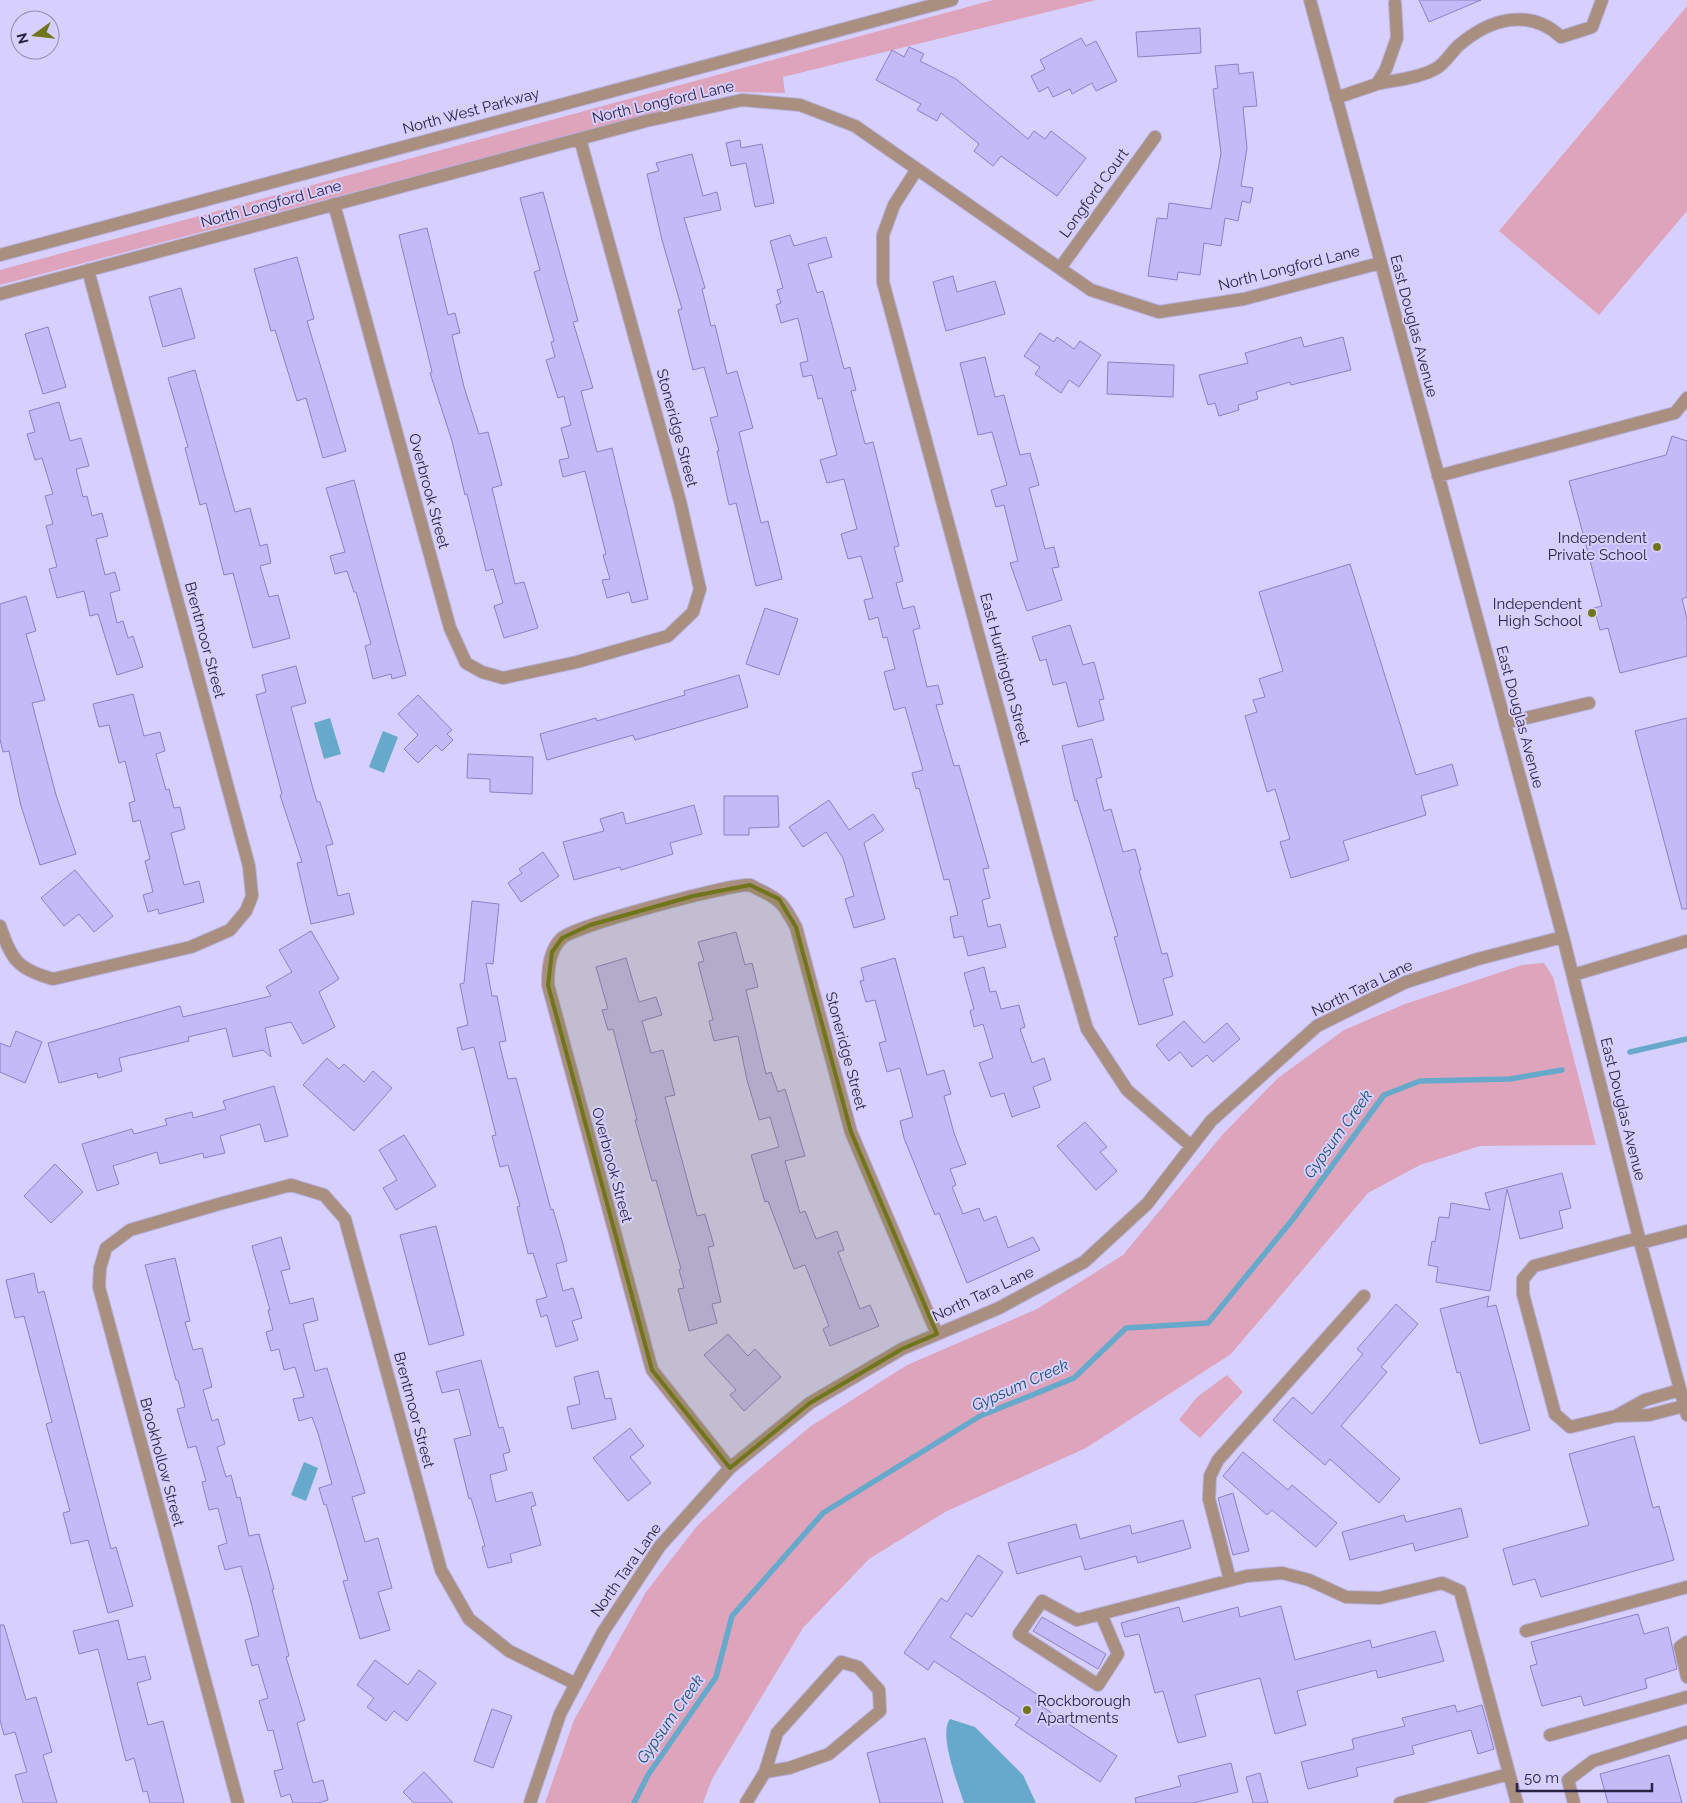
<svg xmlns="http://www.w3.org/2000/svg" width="1687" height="1803" viewBox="0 0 1687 1803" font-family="Raleway,sans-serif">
	<rect width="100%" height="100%" fill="#d7d0fe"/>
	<path fill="#dda4bc" d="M993,0h103l-313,77 2,16 -51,-1 -734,193v-15z
		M1687,6v205l-88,104 -100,-84z
		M1544,963l9,14 43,168 -116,1 -60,19 -52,28 -137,161 -145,94 -141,64 -76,47 -66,69 -91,151 -9,24h-158l29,-83 72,-128 51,-66 48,-45 66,-55 96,-61 130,-56 86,-54 100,-121 55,-56 66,-48 61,-26 117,-39z
		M1227,1375l16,17 -43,46 -21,-18 18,-23z"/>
	<path fill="#67a9cb" d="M330,718l11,36 -17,5 -10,-36z
		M383,731l15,6 -14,36 -15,-6z
		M304,1462l14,6 -12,33 -15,-6z
		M950,1719l25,8 48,48 13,28h-72c-6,-19 -26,-69 -14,-84z"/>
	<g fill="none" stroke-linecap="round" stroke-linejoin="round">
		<path stroke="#67a9cb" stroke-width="5.5" d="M1630,1052l57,-13
			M634,1803l14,-28 68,-98 16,-61 91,-103 157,-97 94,-38 52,-50 82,-5 85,-104 91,-124 36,-14 90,-2 52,-9"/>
	</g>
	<path fill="#c4baf7" stroke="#8e7fc7" d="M1419,0h62l-52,22z
		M1200,28l1,25 -63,4 -2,-25z
		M1081,38l5,8 10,-5 21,40 -21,10 -4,-8 -20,11 -2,-5 -17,8 -5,-10 -9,5 -8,-16 14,-7 -5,-9z
		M909,47l15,7 -4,7 36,18 72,60 6,-8 11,8 6,-8 35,27 -29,38 -56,-40 -8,10 -19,-15 5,-7 -38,-31 -4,8 -20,-11 4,-6 -45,-24 16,-30 12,7z
		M1238,64l1,10 14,-2 4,34 -14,1 4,41 -6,38 12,2 -3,15 -8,-2 -4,20 -13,-3 -4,28 -17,-3 -4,32 -22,-3 -1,8 -29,-4 9,-58 10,1 2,-16 42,6 10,-56 -8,-64 5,-1 -3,-22z
		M740,140l1,8 21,-4 12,59 -19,4 -9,-44 -15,3 -5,-23z
		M692,154l11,42 14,-4 4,18 -37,8 21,70 -3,1 9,37 4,-1 12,49 10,-3 16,57 -14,4 22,91 7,-2 14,58 -26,7 -20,-83 -7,2 -12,-54h2l-9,-33 8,-2 -14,-49 -11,3 -15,-60 4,-1 -20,-69 -15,-66 12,-3 -3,-8z
		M543,192l35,129 -5,1 20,66 -12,3 16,61 15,-4 36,151 -16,4 -3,-11 -22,6 -5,-18 8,-1 -7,-24 3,-1 -21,-83 -22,6 -4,-17 10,-2 -8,-30 10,-3 -7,-29 -6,2 -12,-38 9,-3 -4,-15 3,-1 -20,-69 6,-2 -20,-72z
		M427,228l21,87 7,-2 5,20 -8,2 12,52 15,47 9,-2 14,53 -10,3 23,96 9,-2 14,46 -34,10 -10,-32 9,-3 -10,-34 -7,2 -19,-77 -2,1 -13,-54 -22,-68 2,-1 -33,-137z
		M790,235l4,11 32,-9 6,20 -24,7 9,29 6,-2 21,78 6,-2 6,23 -5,1 14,53 8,-2 26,104 -5,1 9,34 -7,2 7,26 11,-3 6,22 -7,2 14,57 11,-2 5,19 -7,1 18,61 5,-1 30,103 -6,1 7,29 -8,2 6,27 12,-3 6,23 -38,9 -5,-20 -9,2 -4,-21 8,-2 -9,-36 -5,1 -25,-92 -3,1 -4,-16 11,-3 -18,-63 -11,3 -10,-38 11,-3 -8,-32 -4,1 -5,-21 -9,3 -5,-20 9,-2 -12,-42 -13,3 -7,-25 16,-5 -13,-50 -17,4 -7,-23 17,-5 -15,-57 -4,1 -6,-24 -9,2 -3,-14 8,-2 -10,-43 -17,5 -5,-18 5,-2 -4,-13 6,-2 -13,-47z
		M297,257l17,62 -7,2 39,130 -23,7 -17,-60 -9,3 -22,-71 -4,1 -17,-62z
		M953,276l4,16 38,-11 10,33 -59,17 -13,-49z
		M181,288l14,50 -32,9 -14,-50z
		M48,327l18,60 -23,7 -18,-60z
		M1040,333l14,9 3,-5 17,12 6,-8 21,14 -22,32 -10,-7 -8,13 -26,-19 5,-7 -16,-11z
		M1301,337l3,10 39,-10 8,33 -60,15 -1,-3 -34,10 2,7 -20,6 1,5 -20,6 -4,-13 -7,2 -9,-30 49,-12 -3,-10z
		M985,357l10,40 9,-2 16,60 10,-2 9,32 -10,3 16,61 9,-2 5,20 -7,1 10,32 -35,11 -17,-48 8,-2 -14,-56 -8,2 -5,-17 16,-5 -15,-53 -14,3 -18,-72z
		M1108,362l66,3 -1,32 -66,-3z
		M195,370l40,142 15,-4 10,38 7,-2 4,19 -11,3 9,31 9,-2 12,43 -37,10 -20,-75 -9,2 -18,-72 -6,2 -15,-57 3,-1 -20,-69z
		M59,402l11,39 11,-3 8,28 -13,3 7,28 4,-1 5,20 10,-3 6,23 -12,3 9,36 10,-3 5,18 -10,3 7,30 6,-2 5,17 5,-2 10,31 -26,8 -19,-61 -8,2 -6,-25 -27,7 -8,-29 8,-2 -11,-41 7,-2 -8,-28 8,-2 -11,-36 -7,2 -8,-26 8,-2 -6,-21z
		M1672,436l15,5v156l-5,2 5,20v37l-67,17 -12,-45 -8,2 -6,-22 8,-2 -33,-125 97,-26z
		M354,480l52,195 -14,4 -1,-5 -18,5 -8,-33 6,-2 -15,-52h-2l-7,-21 -12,3 -5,-18 15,-4 -19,-64z
		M1350,564l66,211 36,-11 6,21 -37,11 5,19 -83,26 6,19 -58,18 -11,-36 10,-3 -15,-50 -8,3 -22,-76 12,-4 -4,-12 12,-3 -6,-18 24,-8 -24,-79z
		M26,596l10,35 -10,3 19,66 -13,3 24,92 20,59 -36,11 -19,-59 -12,-55 -6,1 -3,-13v-135z
		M765,608l33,11 -19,56 -33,-11z
		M1070,625l13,40 11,-3 10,37 -5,1 5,20 -26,7 -12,-45 -13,3 -7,-26 -6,2 -8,-24z
		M296,666l10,37 -15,4 21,78 5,17h3l13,42 -7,2 12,50 11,-3 5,21 -43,10 -14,-61 5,-1 -22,-67 2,-1 -26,-99 10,-3 -4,-17z
		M739,675l9,32 -113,33 -2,-5 -86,25 -7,-26 56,-16 1,3 88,-26 -1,-4z
		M133,694l11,42 16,-4 5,19 -9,3 10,36 3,-1 5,19 6,-1 5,22 -14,4 13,52 15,-4 5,21 -45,12 -1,-5 -10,3 -5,-17 10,-3 -8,-31 5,-2 -10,-39 -7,2 -4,-19 6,-2 -10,-40 -6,2 -10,-38 -10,2 -6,-23z
		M418,695l34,35 -5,4 6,6 -11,11 -6,-6 -18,18 -14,-14 14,-14 -20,-21z
		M1687,718v191h-5l-47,-178z
		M1092,739l10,38 -6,2 8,32 7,-2 12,43 12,-3 6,21h-2l23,84 5,-1 6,23 -10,3 10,36 -34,10 -25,-88 4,-1 -41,-136 -2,1 -13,-55z
		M468,754l65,3 -1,37 -42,-2v-13l-23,-1z
		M724,796h54l1,31 -30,1v7h-25z
		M829,800l20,30 24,-16 11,16 -20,13 21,76 -31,9 -9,-29 9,-3 -11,-38 -17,-26 -23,15 -14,-20z
		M694,805l8,29 -32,9 3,11 -52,16 -1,-3 -46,13 -11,-38 41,-11 -4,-12 23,-7 3,12z
		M543,852l16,24 -38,26 -13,-19 14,-10 -3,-4z
		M75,870l38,46 -19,16 -15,-18 -15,12 -23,-28z
		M472,901l27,3 -6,60 -7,-1 6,33h5l9,45 -7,1 9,37 8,-1 35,132 2,-1 10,35 4,17 -11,3 7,27 10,-3 9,30 -10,3 6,19 -22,7 -9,-32 -6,2 -5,-17 11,-3 -14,-44 -5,1 -11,-47 3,-1 -12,-41 -8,2 -8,-31 4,-1 -22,-88 -12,3 -5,-22 11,-3 -8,-41 4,-1z
		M311,931l28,48 -20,13 16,35 -32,17 -12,-22 -26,6 6,29 -8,-7 -30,7 -7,-29 -38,9 1,4 -70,17 3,13 -24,7 -1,-5 -38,10 -11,-40 132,-37 3,11 88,-21 -5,-9 26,-15 -13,-22z
		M736,932l9,33 7,-2 6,24 -12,3 20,84 5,-2 7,20 7,-3 20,67 -20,5 15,52 5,-2 11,28 21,-8 7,19 -6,2 22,57 10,-4 9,21 -49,20 -7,-17 6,-3 -24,-61 -11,4 -26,-68 -3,1 -14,-47 28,-8 -9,-30 -11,3 -12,-40 -9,-44 -24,5 -5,-20 4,-1 -15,-57 6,-2 -6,-19z
		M626,958l13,44 17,-5 6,18 -20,6 9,32 12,-3 12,45 -10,2 32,119 8,-2 9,32 -6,1 13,55 -9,2 5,19 -28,8 -11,-42 6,-1 -5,-18 2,-1 -25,-89 -4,1 -17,-61h2l-24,-91 -5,1 -6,-20 6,-1 -12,-42z
		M895,958l32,117 17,-5 7,24 -7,2 10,37 12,31 -16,5 6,16 -4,2 11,27 16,-6 5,13 12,-5 12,32 25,-11 7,13 -73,33 -28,-70 -4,2 -31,-77 -4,-17 13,-4 -13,-49 -13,4 -8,-29 7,-2 -11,-41 -9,2 -6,-21 4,-1 -3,-12z
		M984,967l6,25 6,-1 5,18 18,-4 6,22 -5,2 12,34 12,-5 7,22 -18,7 7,20 -28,10 -8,-24 -13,4 -12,-34 14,-5 -10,-34 -9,3 -4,-16 4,-2 -10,-36z
		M1184,1021l20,22 23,-20 13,16 -27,23 -6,-7 -15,12 -12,-15 -11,9 -13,-16z
		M16,1031l26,11 -17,41 -25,-11v-29l10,4z
		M327,1058l12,11 5,-5 20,18 9,-11 19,17 -38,43 -51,-46z
		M274,1086l14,50 -23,6 -5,-18 -40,12 5,17 -21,5 -1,-5 -43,11 -3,-12 -44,14 6,18 -22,7 -15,-47 50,-15 2,5 33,-9 -2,-6 27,-7 1,6 33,-9 -3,-8z
		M1085,1122l22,25 -7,5 17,19 -21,19 -39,-44z
		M404,1135l32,51 -40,24 -13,-22 14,-8 -18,-30z
		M55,1164l28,28 -32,31 -27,-27z
		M1562,1173l9,35 -12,3 4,17 -43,11 -13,-50 -17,102 -54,-9 2,-15 -10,-2 4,-24 3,1 4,-25 10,1 2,-15 39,7 -5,-17z
		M436,1226l28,109 -35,10 -29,-110z
		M281,1237l9,32 -9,2 9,33 23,-6 5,22 -15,4 12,47 12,-3 38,125 -13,4 13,45 13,-4 14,50 -14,4 12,38 -30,9 -17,-58 5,-1 -22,-76 -2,1 -5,-17 13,-4 -14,-51 -6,-16 -13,4 -6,-22 11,-2 -9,-30 -11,3 -5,-21 -8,2 -5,-19 7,-2 -5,-20h2l-18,-64z
		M175,1258l15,63 -5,1 8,28 9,-2 10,39 -9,3 9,31 6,-2 7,25 -8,3 9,30 5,-2 6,23 3,-1 9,39 10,-2 15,55h-2l17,67 -3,1 19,63 -8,3 16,60 10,-3 5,20 -10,3h-25l-3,-9 -9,3 -7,-26 9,-2 -10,-39 -5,1 -9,-30 9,-3 -10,-34 -6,2 -7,-26 14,-4 -7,-30 -11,-40 -16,4 -7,-24 9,-3 -9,-35 -9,2 -7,-28 4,-1 -10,-35 -8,2 -11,-39 8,-2 -7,-27h-2l-31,-115z
		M34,1273l4,20 6,-2 67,258 5,-2 17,59 -25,7 -20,-73 -17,4 -8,-31 7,-2 -24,-87 6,-2 -28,-106 -9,2 -9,-38z
		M1489,1296l-2,11 9,-2 34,125 -50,14 -20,-72 -3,1 -17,-64z
		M1396,1304l22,20 -37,43 6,5 -46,54 59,53 -21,24 -49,-44 -5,6 -52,-45 20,-23 19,17 51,-60 -6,-5z
		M728,1334l20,22 7,-7 26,28 -37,34 -14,-16 6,-5 -32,-35z
		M481,1360l18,68 4,-1 7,25 -7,2 4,16 -17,5 6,27 36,-10 4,13 -5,2 10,38 -31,9 2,8 -24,6 -6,-21 3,-1 -14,-48 -2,1 -15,-60 17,-4 -12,-46 -17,4 -6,-21z
		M598,1371l7,28 6,-1 5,21 -44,10 -5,-22 13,-3 -6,-27z
		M630,1428l14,18 -14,11 21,26 -23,18 -35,-43z
		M1634,1436l19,72 6,-2 15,54 -133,37 -6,-18 -22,6 -10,-36 86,-24 -20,-71z
		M1243,1452l45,38 4,-5 45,38 -21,24 -44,-37 -5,5 -44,-39z
		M1233,1493l16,58 -16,4 -15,-57z
		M1461,1508l7,29 -53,14 -2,-8 -63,17 -8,-28 62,-17 2,7z
		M1183,1520l8,28 -53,15 -2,-7 -51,14 -4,-14 -64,18 -9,-31 68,-19 4,15 50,-14 2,9z
		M978,1555l25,17 -31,45 -6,-4 -16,24 88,58 -3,7 82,54 -17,26 -85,-57 5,-7 -86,-57 -6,9 -24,-17 37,-55 6,4z
		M1281,1606l14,54 75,-20 2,8 63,-17 9,30 -66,17 -2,-8 -79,21 9,34 -31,9 -15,-56 -65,17 11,41 -28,7 -15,-52 -8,2 -16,-59 -14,3 -4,-14 58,-16 4,15 55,-15 2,10z
		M1638,1614l6,20 24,-7 9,42 -32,10 2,9 -63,18 -3,-10 -39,10 -12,-40 7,-2 -6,-22z
		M1042,1617l64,37 -8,15 -65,-38z
		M118,1620l10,40 17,-4 6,23 -14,4 11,42 15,-4 21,82h-34l-3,-12 -4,1 -9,-34 -8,3 -28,-112 -19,5 -6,-23z
		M0,1625h4l22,75 10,-3 16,55 -9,3 14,48h-34l-8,-28 12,-3 -12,-40 -11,3 -4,-15z
		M375,1660l33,25 11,-15 17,13 -29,38 -13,-10 -8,10 -19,-14 7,-9 -17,-13z
		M1455,1705l2,7 25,-7 12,44 -16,5 -7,-24 -59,16 2,8 -58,14 2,8 -50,13 -7,-27 53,-13 -2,-10 53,-13 -3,-8z
		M492,1709l20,7 -19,52 -19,-7z
		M925,1738l18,65h-63l-13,-50z
		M1669,1755l13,48h-74l-8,-29z
		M1231,1763l7,29 -45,11h-57l-1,-5 46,-12 -3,-10z
		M424,1772l29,31h-39l-11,-11z
		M1260,1773l8,30h-15l-7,-26z"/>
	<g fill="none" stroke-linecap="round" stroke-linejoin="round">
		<defs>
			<path id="minor" d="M1310,0l253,937 76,301 48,177
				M1377,84c18,-4 43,-6 60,-16 8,-5 14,-15 21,-22 31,-27 71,-39 103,-9l31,-10 10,-27
				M1336,98l41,-14 9,-15 11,-31 -2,-35
				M917,169l-23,36 -11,30v47l175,648 29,99 40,61 64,56
				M334,204l116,424 16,35 16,9 21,6 74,-16 91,-26 25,-24 7,-23 -20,-88 -100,-362
				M0,255l952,-255
				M1060,268l95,-131
				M0,294l646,-173 96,-21 58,5 55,21 236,164 68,22 85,-13 136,-36
				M1438,476l237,-63 12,-15
				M1505,723l84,-20
				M0,926c12,34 17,43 53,53l138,-32 39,-17 16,-19 6,-15 -3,-30 -161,-596
				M1573,975l114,-34
				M1640,1243l47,-12
				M1680,1390l-35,10 -29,16 33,-1 35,-9
				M1616,1416l-46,11 -15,-13 -32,-120v-15l11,-13 105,-28
				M730,1468l-78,-98 -104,-385c0,-16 1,-35 14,-47 15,-13 167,-54 188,-53 3,1 7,4 10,5 23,11 24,16 36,37l55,205 86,202
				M1230,1580l-21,-81 1,-23 8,-16 146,-164
				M1101,1614l17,40 -20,31 -79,-51 23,-33 35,19 170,-44 35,-3 27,7 37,17 34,1 62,-15 18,8 57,212
				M1526,1631l161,-44
				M1687,1642l-7,5 7,30
				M1550,1735l137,-38
				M238,1803l-139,-516 1,-19 6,-20 24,-18 89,-26 72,-19 33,10 21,24 96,351 28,49 40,32 67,33
				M530,1803l30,-89 43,-82 57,-86 70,-78 80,-65 92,-54 97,-41 85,-46 63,-58 64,-83 106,-95 89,-44 72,-23 85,-22
				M746,1803l19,-31 12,-39 64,-71 17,5 21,23 1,21 -51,43 -40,14 -24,4
				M1400,1803l109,-29
				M1574,1803l-6,-23 25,-19 94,-29"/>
		</defs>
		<use href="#minor" stroke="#b4add8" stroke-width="14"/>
		<use href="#minor" stroke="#a98f80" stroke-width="12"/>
	</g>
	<path fill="#70741b" fill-opacity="0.2" stroke="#70741b" stroke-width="4" stroke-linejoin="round" d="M750,885l29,14 17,28 55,205 86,202 -35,15 -92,54 -80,65 -78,-98 -104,-385 4,-33 10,-14 28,-13 103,-29z"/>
	<g fill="#70741b" stroke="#d7d0fe" stroke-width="2">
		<circle cx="1657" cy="547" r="5"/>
		<circle cx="1592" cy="613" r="5"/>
		<circle cx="1027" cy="1710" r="5"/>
	</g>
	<g text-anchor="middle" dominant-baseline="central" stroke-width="4" stroke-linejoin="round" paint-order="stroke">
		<g font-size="15" fill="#2a2341" stroke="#d7d0fe">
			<text transform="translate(663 102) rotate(-13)">North Longford Lane</text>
			<text transform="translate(471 111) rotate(-15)">North West Parkway</text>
			<text transform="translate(1094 193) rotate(-54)">Longford Court</text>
			<text transform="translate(271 204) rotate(-15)">North Longford Lane</text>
			<text transform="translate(1289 268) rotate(-14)">North Longford Lane</text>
			<text transform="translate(1414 326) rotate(75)">East Douglas Avenue</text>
			<text transform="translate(677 428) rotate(75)">Stoneridge Street</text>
			<text transform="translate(429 491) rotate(75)">Overbrook Street</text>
			<text transform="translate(205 640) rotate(75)">Brentmoor Street</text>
			<text transform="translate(1005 669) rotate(75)">East Huntington Street</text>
			<text transform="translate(1520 717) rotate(75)">East Douglas Avenue</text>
			<text transform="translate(1362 988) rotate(-26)">North Tara Lane</text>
			<text transform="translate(846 1051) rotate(75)">Stoneridge Street</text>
			<text transform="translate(1623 1109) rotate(76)">East Douglas Avenue</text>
			<text transform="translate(612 1165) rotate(75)">Overbrook Street</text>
			<text transform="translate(983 1294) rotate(-25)">North Tara Lane</text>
			<text transform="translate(414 1410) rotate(75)">Brentmoor Street</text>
			<text transform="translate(162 1462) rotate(75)">Brookhollow Street</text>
			<text transform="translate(626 1570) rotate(-55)">North Tara Lane</text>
		</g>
		<g font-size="15" fill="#2a2341" stroke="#d7d0fe" text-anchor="end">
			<text x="1647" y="538">Independent<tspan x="1647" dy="17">Private School</tspan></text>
			<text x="1582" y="604">Independent<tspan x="1582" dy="17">High School</tspan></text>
			<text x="1037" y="1701" text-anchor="start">Rockborough<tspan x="1037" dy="17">Apartments</tspan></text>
		</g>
		<g font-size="16" font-style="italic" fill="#1b5069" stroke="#d7d0fe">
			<text transform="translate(1338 1134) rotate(-54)">Gypsum Creek</text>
			<text transform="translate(1020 1385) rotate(-24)">Gypsum Creek</text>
			<text transform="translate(670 1719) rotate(-55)">Gypsum Creek</text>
		</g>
	</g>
	<g transform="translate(35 35) rotate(255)"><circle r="24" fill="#d7d0fe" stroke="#928bb2"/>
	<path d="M0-4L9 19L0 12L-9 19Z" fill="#70741b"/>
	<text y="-8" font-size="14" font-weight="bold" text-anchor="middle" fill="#2a2341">N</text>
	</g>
	<path d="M1517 1783v8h135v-8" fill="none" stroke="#2a2341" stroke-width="2.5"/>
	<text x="1524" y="1783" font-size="15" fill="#2a2341" stroke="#d7d0fe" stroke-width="4" paint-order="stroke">50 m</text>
</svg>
